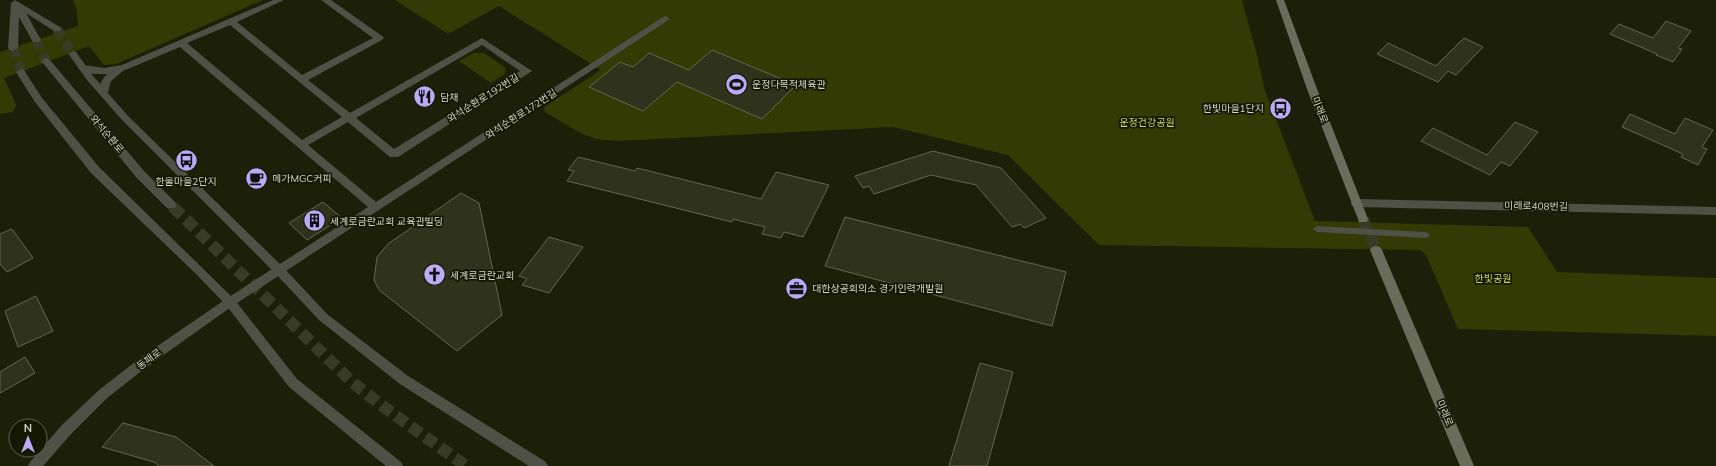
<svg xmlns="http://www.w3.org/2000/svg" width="1716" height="466" viewBox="0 0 1716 466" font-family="Mulish,'Noto Sans KR',sans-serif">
	<rect width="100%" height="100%" fill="#1d2009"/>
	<path fill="#353903" d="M73,0h190l-147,64 -12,1 -15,-19 -85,32 12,27 -3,7 -13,2v-62l78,-26 -1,-15z
		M395,0h847l13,47 10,43 50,131 213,6 29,45 159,6v58l-258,-7 -32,-74 -5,-5 -322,-5 -91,-90 -115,-28 -277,14 -19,-2 -15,-5 -37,-22 -1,-5 57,-37 -102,-64 -51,28z
		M473,53h11l22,15 -2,7 -13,8 -32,-22z"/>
	<path fill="#30331b" stroke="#63674d" d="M1666,21l25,10 -13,17 4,1 -9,13 -17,-7 1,-1 -47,-20 9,-10 34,14z
		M1464,38l19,9 -27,28 -8,-4 -10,11 -61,-28 11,-11 48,23z
		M712,50l84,35 -34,34 -85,-37 -34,29 -54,-24 31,-25 13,5 16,-14 40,17z
		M1630,114l45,20 10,-16 28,12 -11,17 5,2 -9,16 -17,-8 2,-3 -61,-27z
		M1515,122l23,10 -28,34 -9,-4 -11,13 -69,-34 12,-13 54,27z
		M933,151l68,17 45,50 -22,10 -3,-4 -9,3 -36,-42 -45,-10 -57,19 -5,-8 -6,2 -8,-12z
		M578,157l57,14 2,-3 124,31 15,-27 53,13 -26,52 -19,-5 -3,6 -19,-4 3,-7 -32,-8 -1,3 -165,-41 7,-10 -6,-1z
		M461,193l18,10 23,112 -45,36 -78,-61 -5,-10 3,-23 11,-13z
		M323,202l19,16 -35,22 -18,-17z
		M845,217l221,55 -14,54 -227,-60z
		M12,229l21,29 -26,14 -7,-8v-30z
		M549,237l34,10 -34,46 -27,-8 5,-6 -8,-3z
		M36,296l17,35 -35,16 -13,-36z
		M25,357l10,16 -35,20v-21z
		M980,363l33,9 -26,94h-38z
		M123,423l53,14 38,29h-55l-5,-4 -52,-15z"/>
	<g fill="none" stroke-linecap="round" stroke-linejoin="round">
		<path stroke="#383b25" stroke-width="10" stroke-dasharray="10 5" stroke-linecap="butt" d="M36,40l10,21
			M13,48l8,24
			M171,205l3,3"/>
		<path stroke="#383b25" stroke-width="12" stroke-dasharray="12 6" stroke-linecap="butt" d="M173,207l179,175 33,26 81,58"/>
		<path stroke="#383b25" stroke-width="10" stroke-dasharray="10 5" stroke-linecap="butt" d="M57,29l16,25"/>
		<path stroke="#383b25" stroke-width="12" stroke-dasharray="12 6" stroke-linecap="butt" d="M1363,219l13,31"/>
		<path fill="#4f5146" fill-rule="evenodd" d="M1317,226l108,6 3,1 2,2 -2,2 -3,1 -108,-6 -4,-3z"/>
		<path fill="#4f5146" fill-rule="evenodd" d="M273,0h11l-47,22 65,53 71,-37 -52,-38h10l51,36 2,2 -2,2 -74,40 42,33 132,-75 50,33 -134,86h-8l-42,-35 -40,23 68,57 287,-185 3,-1 4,3 -436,286 -86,61 -41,32 -36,36 -28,32h-15l2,-4 31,-36 38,-36 41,-32 86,-59 142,-92 -188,-160 -57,24 -12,10 -3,11 -5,3 -5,-3c1,-7 4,-13 9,-18h-13l-14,-4 -2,-2 5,-3 21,3 18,-3zM230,25l112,92 -40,23 -115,-97zM482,45l38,26 -126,78 -38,-31z
			M1356,199l360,8v8l-360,-8 -4,-1 -1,-3 1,-3z"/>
		<path fill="#4f5146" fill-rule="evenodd" d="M15,0l45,27 1,2 -1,2h-6l-28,-18 15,27 -2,2h-6l-14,-25 -1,31 -5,3 -3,-1 -2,-2 3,-45z
			M73,51l3,1 17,24 35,40 156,152 43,46 81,62 138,86 2,4h-19l-129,-82 -81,-64 -43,-46 -154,-154 -35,-40 -17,-24 -2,-2z
			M46,58l3,1 95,112 31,31 1,3 -1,3h-8l-31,-31 -93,-114 -2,-2z
			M21,69l3,1 18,28 57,69 135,132 63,80 104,83 2,4h-17l-97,-79 -63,-82 -31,-32 -104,-100 -56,-71 -19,-30z"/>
		<path fill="#6b6d5c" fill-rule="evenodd" d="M1276,0h8l33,89 51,130 -1,3h-8l-1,-3 -51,-130z
			M1376,246l4,1 2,3 92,216h-14l-90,-216 2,-3z"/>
	</g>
	<defs>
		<symbol id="stadium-disc" viewBox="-11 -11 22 22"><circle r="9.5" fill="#bcaaf6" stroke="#141702"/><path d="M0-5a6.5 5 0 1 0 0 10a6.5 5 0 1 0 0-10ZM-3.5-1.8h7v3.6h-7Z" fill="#111"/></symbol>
		<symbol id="restaurant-disc" viewBox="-11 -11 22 22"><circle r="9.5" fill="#bcaaf6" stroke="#141702"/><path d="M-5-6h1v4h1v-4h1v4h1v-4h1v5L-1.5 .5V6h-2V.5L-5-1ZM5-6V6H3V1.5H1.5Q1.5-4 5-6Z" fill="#111"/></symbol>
		<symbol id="bus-disc" viewBox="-11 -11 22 22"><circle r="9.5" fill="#bcaaf6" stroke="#141702"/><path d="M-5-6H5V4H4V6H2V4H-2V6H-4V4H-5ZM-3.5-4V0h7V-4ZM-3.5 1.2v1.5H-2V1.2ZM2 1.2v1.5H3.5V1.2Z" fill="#111"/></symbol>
		<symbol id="cafe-disc" viewBox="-11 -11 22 22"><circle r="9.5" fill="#bcaaf6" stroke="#141702"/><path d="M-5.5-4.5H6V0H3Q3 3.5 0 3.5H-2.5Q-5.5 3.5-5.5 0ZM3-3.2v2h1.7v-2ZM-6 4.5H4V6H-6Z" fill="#111"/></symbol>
		<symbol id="building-disc" viewBox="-11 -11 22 22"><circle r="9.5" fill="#bcaaf6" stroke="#141702"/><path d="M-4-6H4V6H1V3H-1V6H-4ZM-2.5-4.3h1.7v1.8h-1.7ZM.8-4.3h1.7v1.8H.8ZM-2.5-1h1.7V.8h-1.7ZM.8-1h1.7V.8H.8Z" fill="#111"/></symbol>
		<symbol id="church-disc" viewBox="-11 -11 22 22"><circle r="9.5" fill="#bcaaf6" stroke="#141702"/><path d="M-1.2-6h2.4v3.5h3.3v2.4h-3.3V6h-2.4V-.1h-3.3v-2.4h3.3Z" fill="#111"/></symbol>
		<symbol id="office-disc" viewBox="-11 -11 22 22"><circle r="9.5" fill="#bcaaf6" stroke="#141702"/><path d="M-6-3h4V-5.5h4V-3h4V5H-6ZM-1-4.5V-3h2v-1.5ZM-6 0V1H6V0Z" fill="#111"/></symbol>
	</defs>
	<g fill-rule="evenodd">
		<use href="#stadium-disc" x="724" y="72" width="25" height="25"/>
		<use href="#restaurant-disc" x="412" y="84" width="25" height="25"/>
		<use href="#bus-disc" x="1268" y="96" width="25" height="25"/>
		<use href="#bus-disc" x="174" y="148" width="25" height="25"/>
		<use href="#cafe-disc" x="244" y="166" width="25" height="25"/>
		<use href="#building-disc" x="302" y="208" width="25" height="25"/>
		<use href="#church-disc" x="422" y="262" width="25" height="25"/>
		<use href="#office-disc" x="784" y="276" width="25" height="25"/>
	</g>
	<g text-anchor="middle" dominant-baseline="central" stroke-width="3.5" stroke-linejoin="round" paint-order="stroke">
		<g font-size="10" fill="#d2d5c6" stroke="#141702" text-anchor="start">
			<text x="752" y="84">운정다목적체육관</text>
			<text x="440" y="97">담채</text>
			<text x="1264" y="108" text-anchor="end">한빛마을1단지</text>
			<text x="272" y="178">메가MGC커피</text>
			<text x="186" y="181" text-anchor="middle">한울마을2단지</text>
			<text x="330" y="221">세계로금란교회 교육관빌딩</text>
			<text x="450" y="275">세계로금란교회</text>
			<text x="812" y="288">대한상공회의소 경기인력개발원</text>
		</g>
		<g font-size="10" fill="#d2d5c6" stroke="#141702">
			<text transform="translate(483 98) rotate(-32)">와석순환로192번길</text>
			<text transform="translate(1320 110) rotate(69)">미래로</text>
			<text transform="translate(521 114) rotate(-33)">와석순환로172번길</text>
			<text transform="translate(107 134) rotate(50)">와석순환로</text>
			<text transform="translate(1536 206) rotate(1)">미래로408번길</text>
			<text transform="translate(149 359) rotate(-36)">동패로</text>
			<text transform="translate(1445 413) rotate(67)">미래로</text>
		</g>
		<g font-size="10" fill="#cbd860" stroke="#141702">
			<text x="1147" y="122">운정건강공원</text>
			<text x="1493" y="278">한빛공원</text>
		</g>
	</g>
	<g transform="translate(28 438)"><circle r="19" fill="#141702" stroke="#606350"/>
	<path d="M0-3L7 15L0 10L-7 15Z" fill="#bcaaf6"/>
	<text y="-6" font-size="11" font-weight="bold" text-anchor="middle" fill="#d2d5c6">N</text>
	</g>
</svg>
